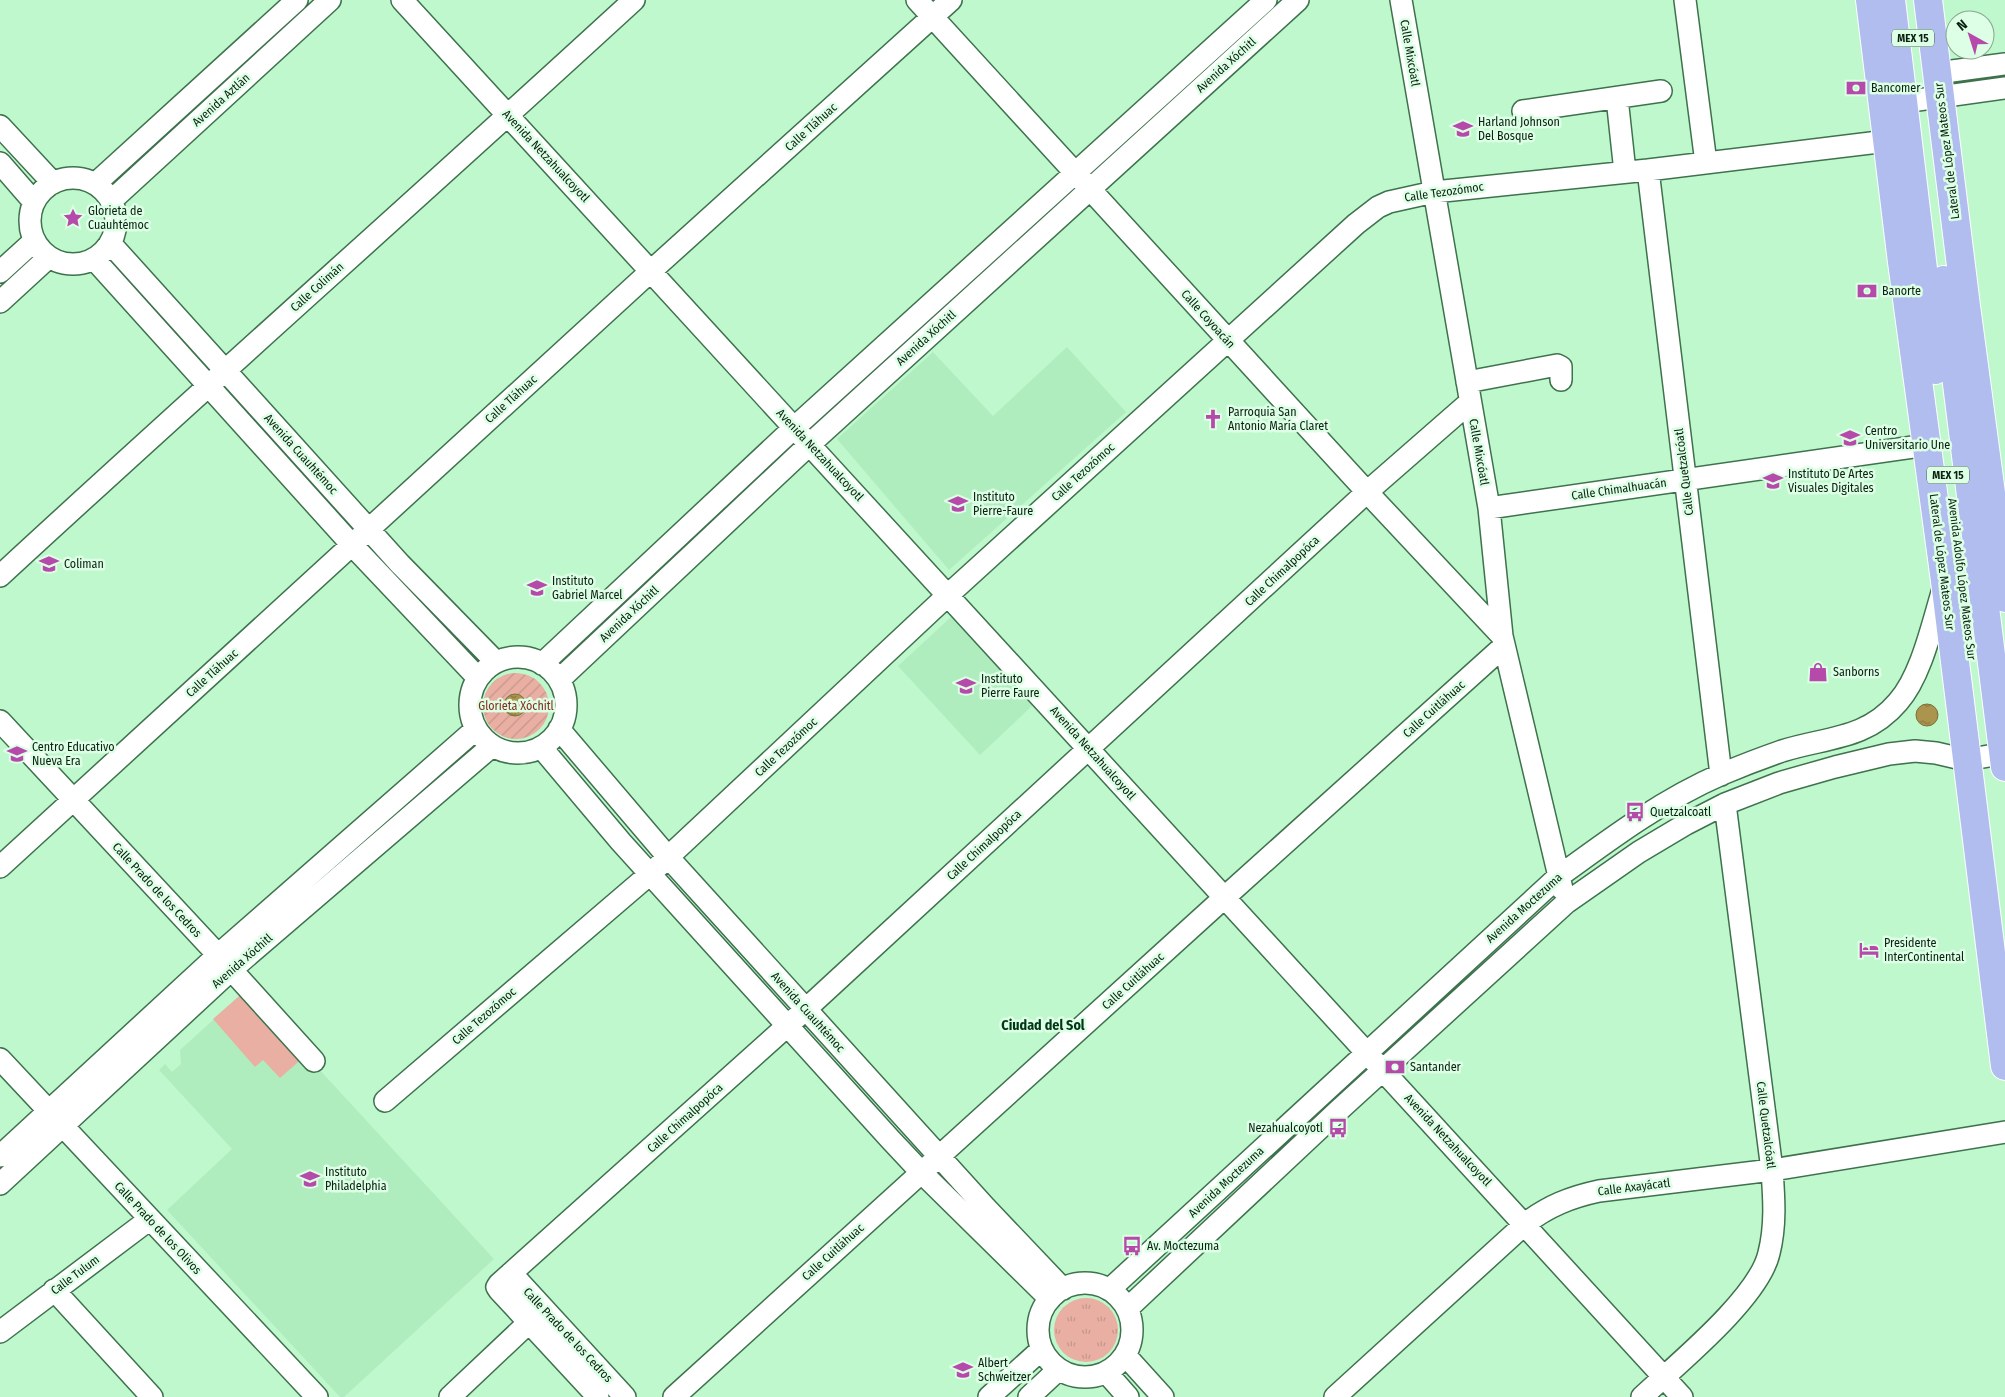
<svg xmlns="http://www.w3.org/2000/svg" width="2005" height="1397" viewBox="0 0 2005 1397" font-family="'Fira Sans Condensed',sans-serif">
	<defs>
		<pattern id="grass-tufts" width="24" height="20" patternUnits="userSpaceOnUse" patternTransform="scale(1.25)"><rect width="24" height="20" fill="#e9afa3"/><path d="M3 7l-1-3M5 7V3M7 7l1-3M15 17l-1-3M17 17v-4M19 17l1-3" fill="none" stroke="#c6968b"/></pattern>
		<pattern id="garden-furrows" width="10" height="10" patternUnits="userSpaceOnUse" patternTransform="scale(1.25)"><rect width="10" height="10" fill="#e9afa3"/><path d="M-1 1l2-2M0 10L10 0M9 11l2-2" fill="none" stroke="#c6968b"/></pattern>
		<pattern id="water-ripples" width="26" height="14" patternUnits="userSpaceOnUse" patternTransform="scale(1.25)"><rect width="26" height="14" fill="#ab944d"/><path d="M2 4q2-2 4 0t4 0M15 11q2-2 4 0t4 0" fill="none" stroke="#89783f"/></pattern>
	</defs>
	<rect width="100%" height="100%" fill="#bff8cd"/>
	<path fill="#afedbe" d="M1067,347l59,65 -177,158 -112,-131 96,-87 60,64z
		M951,617l82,88 -53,50 -82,-89z
		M246,990l248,269 -150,138h-4l-173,-187 65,-61 -73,-79 6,-6 7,8 9,-8 -1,-14z"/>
	<path fill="url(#grass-tufts)" d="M1054 1330a32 32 0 1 1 64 0a32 32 0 1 1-64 0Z"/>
	<path fill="#e9afa3" d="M246,990l59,66 -25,22 -17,-18 -8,7 -42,-48z"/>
	<path fill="url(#garden-furrows)" d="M483 706a33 33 0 1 1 66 0a33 33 0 1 1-66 0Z"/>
	<path fill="url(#water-ripples)" stroke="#7b713b" d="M504 705a11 11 0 1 1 22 0a11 11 0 1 1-22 0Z
		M1916 715a11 11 0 1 1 22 0a11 11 0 1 1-22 0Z"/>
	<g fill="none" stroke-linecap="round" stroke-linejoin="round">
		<defs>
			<path id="minor" d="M402,0l1280,1397
				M917,0l450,492 135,144
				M1401,0l88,508 13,128 60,253
				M1685,0l21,163
				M1937,73l68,-9
				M1617,98l8,74
				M1889,104l116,-16
				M1523,111l138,-20
				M0,126l53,57
				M0,163l34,39
				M1648,170l73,605
				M30 221a43 43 0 1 1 86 0a43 43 0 1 1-86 0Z
				M95,184l202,-184
				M111,201l219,-201
				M110,243l290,321 96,98
				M94,259l258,286 126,133
				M0,272l34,-31
				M0,302l49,-45
				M1467,382l90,-17 4,2v13
				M1489,508l438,-63
				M0,576c210,-194 424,-383 634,-576
				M470 705a48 48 0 1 1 96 0a48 48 0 1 1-96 0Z
				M542,664l253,-237 471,-427
				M559,680l251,-236 488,-444
				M0,721l218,234 96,106
				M559,729l109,128 318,351 77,81
				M541,747l80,95 269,297 31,33 129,127
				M0,867l651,-596 300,-271
				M0,1059l317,338
				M385,1101l265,-227 298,-279 408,-371 22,-17 11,-5 45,-10 214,-22 239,-29
				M0,1156l218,-201 258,-226
				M0,1184l231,-214 261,-224
				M511,1273l114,124
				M1038 1330a47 47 0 1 1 94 0a47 47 0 1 1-94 0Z
				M54,1290l98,107
				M1109,1290l449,-413c52,-38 104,-77 164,-103 19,-8 40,-16 60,-23 44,-14 84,-11 116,-49 24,-27 35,-81 46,-116
				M1127,1309l211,-198 228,-208 73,-51 47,-28 39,-20 54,-21 56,-16 54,-13 26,-3 21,2 30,7 39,-7
				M0,1332l150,-113
				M1125,1355l38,42
				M1106,1372l22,25
				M450,1397l90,-85
				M598,1397l-99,-107 -2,-3 2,-3 307,-275 561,-517 103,-90
				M674,1397l551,-500 279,-251
				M989,1397l53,-48
				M1029,1397l30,-28
				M1335,1397l190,-173c23,-18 46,-27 74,-33l173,-21 233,-38
				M1642,1397c34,-32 117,-99 127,-144 7,-28 5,-55 3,-83l-47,-366"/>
			<path id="major" d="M1870,0l32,262 43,319 60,485
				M1891,0l44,370
				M1928,0l38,306 39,292
				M1944,280l61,487"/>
		</defs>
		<use href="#minor" stroke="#3e724d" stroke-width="24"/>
		<use href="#major" stroke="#fff" stroke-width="30"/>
		<use href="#minor" stroke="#fff" stroke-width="21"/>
		<use href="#major" stroke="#b1bdee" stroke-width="28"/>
	</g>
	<defs>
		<symbol id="bank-bare" viewBox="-9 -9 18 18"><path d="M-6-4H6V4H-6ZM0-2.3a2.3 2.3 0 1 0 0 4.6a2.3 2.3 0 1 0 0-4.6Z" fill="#b64aaa" stroke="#ddffe5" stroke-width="2.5" paint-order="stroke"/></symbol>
		<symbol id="school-bare" viewBox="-9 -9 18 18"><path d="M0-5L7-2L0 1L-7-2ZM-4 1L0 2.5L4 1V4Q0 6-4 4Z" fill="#b64aaa" stroke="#ddffe5" stroke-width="2.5" paint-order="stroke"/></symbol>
		<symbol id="sight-bare" viewBox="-9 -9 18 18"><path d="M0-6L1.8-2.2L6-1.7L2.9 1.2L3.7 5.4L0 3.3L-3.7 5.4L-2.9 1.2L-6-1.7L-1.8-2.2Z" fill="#b64aaa" stroke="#ddffe5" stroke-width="2.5" paint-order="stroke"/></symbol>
		<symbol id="church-bare" viewBox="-9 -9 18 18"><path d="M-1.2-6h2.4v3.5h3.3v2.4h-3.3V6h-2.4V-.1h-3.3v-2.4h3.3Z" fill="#b64aaa" stroke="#ddffe5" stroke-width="2.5" paint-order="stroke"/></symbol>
		<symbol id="university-bare" viewBox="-9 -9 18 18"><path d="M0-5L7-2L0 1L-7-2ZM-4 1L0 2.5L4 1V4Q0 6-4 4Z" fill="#b64aaa" stroke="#ddffe5" stroke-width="2.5" paint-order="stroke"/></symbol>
		<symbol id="shop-bare" viewBox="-9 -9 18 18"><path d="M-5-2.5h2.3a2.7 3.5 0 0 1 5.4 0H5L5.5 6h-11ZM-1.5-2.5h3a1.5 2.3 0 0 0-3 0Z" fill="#b64aaa" stroke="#ddffe5" stroke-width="2.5" paint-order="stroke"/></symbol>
		<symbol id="bus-bare" viewBox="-9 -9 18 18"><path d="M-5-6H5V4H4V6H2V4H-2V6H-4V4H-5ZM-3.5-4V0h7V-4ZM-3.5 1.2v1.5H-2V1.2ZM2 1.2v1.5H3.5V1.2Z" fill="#b64aaa" stroke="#ddffe5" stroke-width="2.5" paint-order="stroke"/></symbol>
		<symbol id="hotel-bare" viewBox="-9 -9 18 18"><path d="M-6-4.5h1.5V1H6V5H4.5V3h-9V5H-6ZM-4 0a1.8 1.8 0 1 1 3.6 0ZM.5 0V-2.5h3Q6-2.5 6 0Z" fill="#b64aaa" stroke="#ddffe5" stroke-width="2.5" paint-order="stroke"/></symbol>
	</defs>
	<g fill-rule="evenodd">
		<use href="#bank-bare" x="1842" y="74" width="28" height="28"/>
		<use href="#school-bare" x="1449" y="115" width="28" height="28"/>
		<use href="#sight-bare" x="59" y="204" width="28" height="28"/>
		<use href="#bank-bare" x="1853" y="277" width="28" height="28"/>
		<use href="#church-bare" x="1199" y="405" width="28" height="28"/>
		<use href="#university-bare" x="1836" y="424" width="28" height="28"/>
		<use href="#university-bare" x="1759" y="467" width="28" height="28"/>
		<use href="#school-bare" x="944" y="490" width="28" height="28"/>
		<use href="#school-bare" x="35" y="550" width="28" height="28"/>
		<use href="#school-bare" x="523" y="574" width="28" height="28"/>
		<use href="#shop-bare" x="1804" y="658" width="28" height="28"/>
		<use href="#school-bare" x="952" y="672" width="28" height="28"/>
		<use href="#school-bare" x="3" y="740" width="28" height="28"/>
		<use href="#bus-bare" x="1621" y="798" width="28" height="28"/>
		<use href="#hotel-bare" x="1855" y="936" width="28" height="28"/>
		<use href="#bank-bare" x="1381" y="1053" width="28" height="28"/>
		<use href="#bus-bare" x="1324" y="1114" width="28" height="28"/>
		<use href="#school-bare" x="296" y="1165" width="28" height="28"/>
		<use href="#bus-bare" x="1118" y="1232" width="28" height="28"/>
		<use href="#school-bare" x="949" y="1356" width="28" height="28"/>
	</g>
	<g text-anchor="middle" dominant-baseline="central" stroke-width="5" stroke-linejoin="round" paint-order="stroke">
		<g fill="#ddffe5" stroke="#496351" stroke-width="1">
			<rect x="1892" y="29.5" width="42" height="17" rx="4"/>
			<rect x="1927" y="466.5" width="42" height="17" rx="4"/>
		</g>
		<g font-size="11" font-weight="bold" fill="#0a2011">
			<text x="1913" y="38">MEX 15</text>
			<text x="1948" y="475">MEX 15</text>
		</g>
		<g font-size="12" fill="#0a2011" stroke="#ddffe5">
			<text transform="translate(1410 53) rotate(80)">Calle Mixcóatl</text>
			<text transform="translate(1226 65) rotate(-42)">Avenida Xóchitl</text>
			<text transform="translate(221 100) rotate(-42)">Avenida Aztlán</text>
			<text transform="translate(811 127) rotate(-42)">Calle Tláhuac</text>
			<text transform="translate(1947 151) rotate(-97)">Lateral de López Mateos Sur</text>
			<text transform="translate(546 156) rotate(47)">Avenida Netzahualcoyotl</text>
			<text transform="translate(1444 192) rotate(-8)">Calle Tezozómoc</text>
			<text transform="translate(317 287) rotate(-42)">Calle Colimán</text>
			<text transform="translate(1208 319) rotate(48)">Calle Coyoacán</text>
			<text transform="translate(926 338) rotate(-42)">Avenida Xóchitl</text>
			<text transform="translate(511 399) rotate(-42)">Calle Tláhuac</text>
			<text transform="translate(1479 452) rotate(80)">Calle Mixcóatl</text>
			<text transform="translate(301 454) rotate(48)">Avenida Cuauhtémoc</text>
			<text transform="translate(820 455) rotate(47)">Avenida Netzahualcoyotl</text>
			<text transform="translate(1083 472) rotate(-42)">Calle Tezozómoc</text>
			<text transform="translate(1684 472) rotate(-97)">Calle Quetzalcóatl</text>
			<text transform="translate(1619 489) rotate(-8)">Calle Chimalhuacán</text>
			<text transform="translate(1942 562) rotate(83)">Lateral de López Mateos Sur</text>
			<text transform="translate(1282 571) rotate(-43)">Calle Chimalpopóca</text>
			<text transform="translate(1962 579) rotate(83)">Avenida Adolfo López Mateos Sur</text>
			<text transform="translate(629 614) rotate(-43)">Avenida Xóchitl</text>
			<text transform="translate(212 673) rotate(-42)">Calle Tláhuac</text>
			<text transform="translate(1434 709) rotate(-42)">Calle Cuitláhuac</text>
			<text transform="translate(786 747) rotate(-43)">Calle Tezozómoc</text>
			<text transform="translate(1093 753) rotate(48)">Avenida Netzahualcoyotl</text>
			<text transform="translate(984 845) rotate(-43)">Calle Chimalpopóca</text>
			<text transform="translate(157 890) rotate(47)">Calle Prado de los Cedros</text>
			<text transform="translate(1524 908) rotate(-42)">Avenida Moctezuma</text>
			<text transform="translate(242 961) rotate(-41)">Avenida Xóchitl</text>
			<text transform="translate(1133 981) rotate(-42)">Calle Cuitláhuac</text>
			<text transform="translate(808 1012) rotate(48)">Avenida Cuauhtémoc</text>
			<text transform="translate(484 1016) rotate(-41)">Calle Tezozómoc</text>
			<text transform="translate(685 1118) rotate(-42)">Calle Chimalpopóca</text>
			<text transform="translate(1766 1125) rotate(83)">Calle Quetzalcóatl</text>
			<text transform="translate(1448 1140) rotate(47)">Avenida Netzahualcoyotl</text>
			<text transform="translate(1226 1182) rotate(-43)">Avenida Moctezuma</text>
			<text transform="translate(1634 1187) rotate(-7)">Calle Axayácatl</text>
			<text transform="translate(158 1228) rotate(47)">Calle Prado de los Olivos</text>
			<text transform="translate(833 1252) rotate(-42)">Calle Cuitláhuac</text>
			<text transform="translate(75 1275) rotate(-37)">Calle Tulum</text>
			<text transform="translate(568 1335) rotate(47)">Calle Prado de los Cedros</text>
		</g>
		<g font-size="12" fill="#0a2011" stroke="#ddffe5" text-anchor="start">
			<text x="1871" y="88">Bancomer</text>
			<text x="1478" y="122">Harland Johnson<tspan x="1478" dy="14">Del Bosque</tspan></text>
			<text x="88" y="211">Glorieta de<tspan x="88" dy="14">Cuauhtémoc</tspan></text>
			<text x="1882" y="291">Banorte</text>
			<text x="1228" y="412">Parroquia San<tspan x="1228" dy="14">Antonio María Claret</tspan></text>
			<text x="1865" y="431">Centro<tspan x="1865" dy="14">Universitario Une</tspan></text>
			<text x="1788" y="474">Instituto De Artes<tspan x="1788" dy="14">Visuales Digitales</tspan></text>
			<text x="973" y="497">Instituto<tspan x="973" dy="14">Pierre-Faure</tspan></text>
			<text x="64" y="564">Coliman</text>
			<text x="552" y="581">Instituto<tspan x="552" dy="14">Gabriel Marcel</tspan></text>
			<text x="1833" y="672">Sanborns</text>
			<text x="981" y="679">Instituto<tspan x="981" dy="14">Pierre Faure</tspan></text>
			<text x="32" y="747">Centro Educativo<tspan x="32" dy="14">Nueva Era</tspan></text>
			<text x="1650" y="812">Quetzalcoatl</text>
			<text x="1884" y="943">Presidente<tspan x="1884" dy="14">InterContinental</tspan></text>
			<text x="1410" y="1067">Santander</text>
			<text x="1323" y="1128" text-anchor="end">Nezahualcoyotl</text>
			<text x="325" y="1172">Instituto<tspan x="325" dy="14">Philadelphia</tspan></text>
			<text x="1147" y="1246">Av. Moctezuma</text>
			<text x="978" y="1363">Albert<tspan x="978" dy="14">Schweitzer</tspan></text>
		</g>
		<g font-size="12" fill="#872e1e" stroke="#ddffe5">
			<text x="516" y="706">Glorieta Xóchitl</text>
		</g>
		<g font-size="14" font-weight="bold" fill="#003817" stroke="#ddffe5">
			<text x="1043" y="1025">Ciudad del Sol</text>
		</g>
	</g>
	<g transform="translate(1970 35) rotate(321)"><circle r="24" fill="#ddffe5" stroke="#89a690"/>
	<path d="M0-4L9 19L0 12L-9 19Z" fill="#b64aaa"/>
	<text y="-8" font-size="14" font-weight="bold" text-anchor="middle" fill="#0a2011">N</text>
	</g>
</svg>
